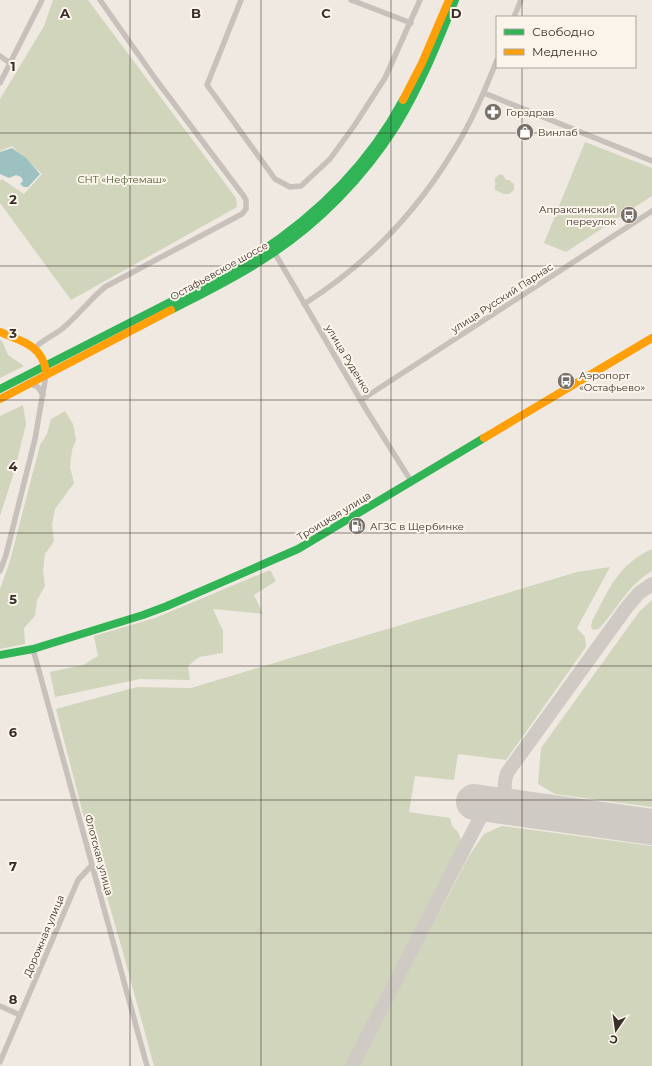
<svg xmlns="http://www.w3.org/2000/svg" width="652" height="1066" viewBox="0 0 652 1066" font-family="Montserrat,sans-serif">
	<rect width="100%" height="100%" fill="#efe9e2"/>
	<path fill="#d0d5bb" d="M53,0h35l148,198 1,9 -166,93 -71,-97v-22l2,-2 22,15 18,-20 -30,-28 -12,5v-52l44,-73z
		M585,142l67,26v28l-86,56 -22,-9z
		M500,174l3,1 3,5h3l5,4v6l-5,4h-5l-9,-4v-12z
		M0,340l2,1 6,14 16,11 -24,12z
		M23,405l3,19 -11,45 -15,47v-100z
		M65,411l8,13 3,16 -4,10 -2,17 4,16 -19,26 -3,16 2,16 -9,13 -2,16 2,16 -8,14 -2,16 -11,12 1,16 -25,5v-60l10,-28 30,-116 7,-11 4,-15z
		M652,549v22c-25,15 -34,37 -53,58l-6,1 -2,-3 1,-6c17,-31 25,-56 60,-72z
		M610,567l-33,61 8,9 1,10 -80,113 -48,-6 -4,26 -39,-4 -6,36 41,6 2,8 6,6 5,13 -116,221h-193l-30,-110 -41,-142 -27,-105 81,-22 54,1 386,-116z
		M270,570l6,11 -22,14 9,19 -50,-5 10,22v22l-24,4 -11,9 2,14 -50,-1 -85,18 -5,-25 33,-7 15,-9 -4,-20 61,-18z
		M652,600v207l-97,-13 -17,-10 3,-36 98,-136z
		M502,826l150,20v220h-293l110,-210 15,-22z"/>
	<path fill="#9dc1c1" d="M12,148l14,10 14,16 -12,13h-4l-4,-3 3,-3 -2,-4 -5,-2 -7,3 -9,-4v-22z"/>
	<g fill="none" stroke-linecap="round" stroke-linejoin="round">
		<path stroke="#d0cac4" stroke-width="14" d="M522,809c-15,-9 -21,-18 -15,-36l120,-166 12,-14 13,-9
			M352,1066l128,-248 3,-5 11,-8"/>
		<path stroke="#d0cac4" stroke-width="36" d="M474,802l178,25"/>
		<path stroke="#c8c1bb" stroke-width="5.5" d="M241,0l-34,85 68,94 15,8 11,-1 29,-27 24,-33 31,-48 35,-78
			M351,0l60,23
			M514,17l7,-17
			M0,56l10,7
			M0,83l42,-83
			M484,93l168,68
			M273,250l94,161 44,70
			M304,304c60,-38 111,-90 148,-151 19,-29 32,-61 45,-93
			M35,348c8,-9 19,-12 28,-20 15,-12 26,-28 42,-41l137,-73 4,-5v-9l-3,-5 -86,-114 -57,-81
			M30,384l8,3 5,8
			M361,400l291,-189
			M0,571l6,-16 29,-116 11,-64
			M33,649l114,417
			M0,1006l20,9
			M0,1062l78,-182 14,-15"/>
		<path stroke="#30b455" stroke-width="8" d="M171,310c33,-17 66,-33 96,-53 51,-33 96,-79 129,-131 24,-39 42,-83 59,-126
			M0,389l221,-113c75,-42 141,-99 182,-176
			M0,655l33,-6 110,-34 24,-9 131,-57 186,-111"/>
		<path stroke="#ff9f0a" stroke-width="8" d="M403,100l19,-37 27,-63
			M0,332c21,9 42,13 46,39
			M0,399l171,-89
			M484,438l168,-100"/>
	</g>
	<path fill="none" stroke="#392e28" stroke-width="1" stroke-opacity="0.55" d="M130,0v1066M261,0v1066M391,0v1066M522,0v17M522,67v999M0,133h652M0,266h652M0,400h652M0,533h652M0,666h652M0,800h652M0,933h652"/>
	<defs>
		<symbol id="pharmacy-disc" viewBox="-11 -11 22 22"><circle r="9.5" fill="#796f69" stroke="#fbf4ea"/><path d="M-2-6h4v4h4v4h-4v4h-4v-4h-4v-4h4Z" fill="#fff"/></symbol>
		<symbol id="shop-disc" viewBox="-11 -11 22 22"><circle r="9.5" fill="#796f69" stroke="#fbf4ea"/><path d="M-5-2.5h2.3a2.7 3.5 0 0 1 5.4 0H5L5.5 6h-11ZM-1.5-2.5h3a1.5 2.3 0 0 0-3 0Z" fill="#fff"/></symbol>
		<symbol id="bus-disc" viewBox="-11 -11 22 22"><circle r="9.5" fill="#796f69" stroke="#fbf4ea"/><path d="M-5-6H5V4H4V6H2V4H-2V6H-4V4H-5ZM-3.5-4V0h7V-4ZM-3.5 1.2v1.5H-2V1.2ZM2 1.2v1.5H3.5V1.2Z" fill="#fff"/></symbol>
		<symbol id="fuel-disc" viewBox="-11 -11 22 22"><circle r="9.5" fill="#796f69" stroke="#fbf4ea"/><path d="M-5.5-6h7V0h2V4h1.3V-2.5L3-4.5l.8-.8L6-3V5H2.5V1h-1V6h-7ZM-4.2-4.7v3.2H.2V-4.7Z" fill="#fff"/></symbol>
	</defs>
	<g fill-rule="evenodd">
		<use href="#pharmacy-disc" x="483" y="102" width="20" height="20"/>
		<use href="#shop-disc" x="515" y="122" width="20" height="20"/>
		<use href="#bus-disc" x="619" y="205" width="20" height="20"/>
		<use href="#bus-disc" x="556" y="371" width="20" height="20"/>
		<use href="#fuel-disc" x="347" y="516" width="20" height="20"/>
	</g>
	<g text-anchor="middle" dominant-baseline="central" stroke-width="4" stroke-linejoin="round" paint-order="stroke">
		<g font-size="10" fill="#392e28" stroke="#fbf4ea" text-anchor="start">
			<text x="506" y="112">Горздрав</text>
			<text x="538" y="132">Винлаб</text>
			<text x="616" y="209" text-anchor="end">Апраксинский<tspan x="616" dy="12">переулок</tspan></text>
			<text x="579" y="375">Аэропорт<tspan x="579" dy="12">«Остафьево»</tspan></text>
			<text x="370" y="526">АГЗС в Щербинке</text>
		</g>
		<g font-size="10" fill="#475a2a" stroke="#fbf4ea">
			<text x="122" y="179">СНТ «Нефтемаш»</text>
		</g>
		<g font-size="10" fill="#392e28" stroke="#fbf4ea">
			<text transform="translate(219 271) rotate(-29)">Остафьевское шоссе</text>
			<text transform="translate(502 298) rotate(-33)">улица Русский Парнас</text>
			<text transform="translate(348 359) rotate(59)">улица Руденко</text>
			<text transform="translate(334 516) rotate(-31)">Троицкая улица</text>
			<text transform="translate(99 855) rotate(75)">Флотская улица</text>
			<text transform="translate(44 936) rotate(-67)">Дорожная улица</text>
		</g>
	</g>
	<g font-size="13" text-anchor="middle" font-weight="bold" fill="#392e28" stroke="#fbf4ea" stroke-width="4" stroke-linejoin="round" paint-order="stroke">
		<text x="65" y="18">A</text>
		<text x="196" y="18">B</text>
		<text x="326" y="18">C</text>
		<text x="456" y="18">D</text>
		<text x="13" y="71">1</text>
		<text x="13" y="204">2</text>
		<text x="13" y="338">3</text>
		<text x="13" y="471">4</text>
		<text x="13" y="604">5</text>
		<text x="13" y="737">6</text>
		<text x="13" y="871">7</text>
		<text x="13" y="1004">8</text>
	</g>
	<rect x="496" y="16" width="140" height="52" fill="#fbf4ea" stroke="#ada59c"/>
	<rect x="504" y="29" width="20" height="6" fill="#30b455" stroke="#ada59c"/>
	<text x="532" y="36" font-size="12" fill="#392e28">Свободно</text>
	<rect x="504" y="49" width="20" height="6" fill="#ff9f0a" stroke="#ada59c"/>
	<text x="532" y="56" font-size="12" fill="#392e28">Медленно</text>
	<g transform="translate(616 1030) rotate(193)" stroke="#fbf4ea" stroke-width="3" paint-order="stroke">
	<path d="M0-3L7 15L0 10L-7 15Z" fill="#392e28"/>
	<text y="-6" font-size="11" font-weight="bold" text-anchor="middle" fill="#392e28">С</text>
	</g>
</svg>
